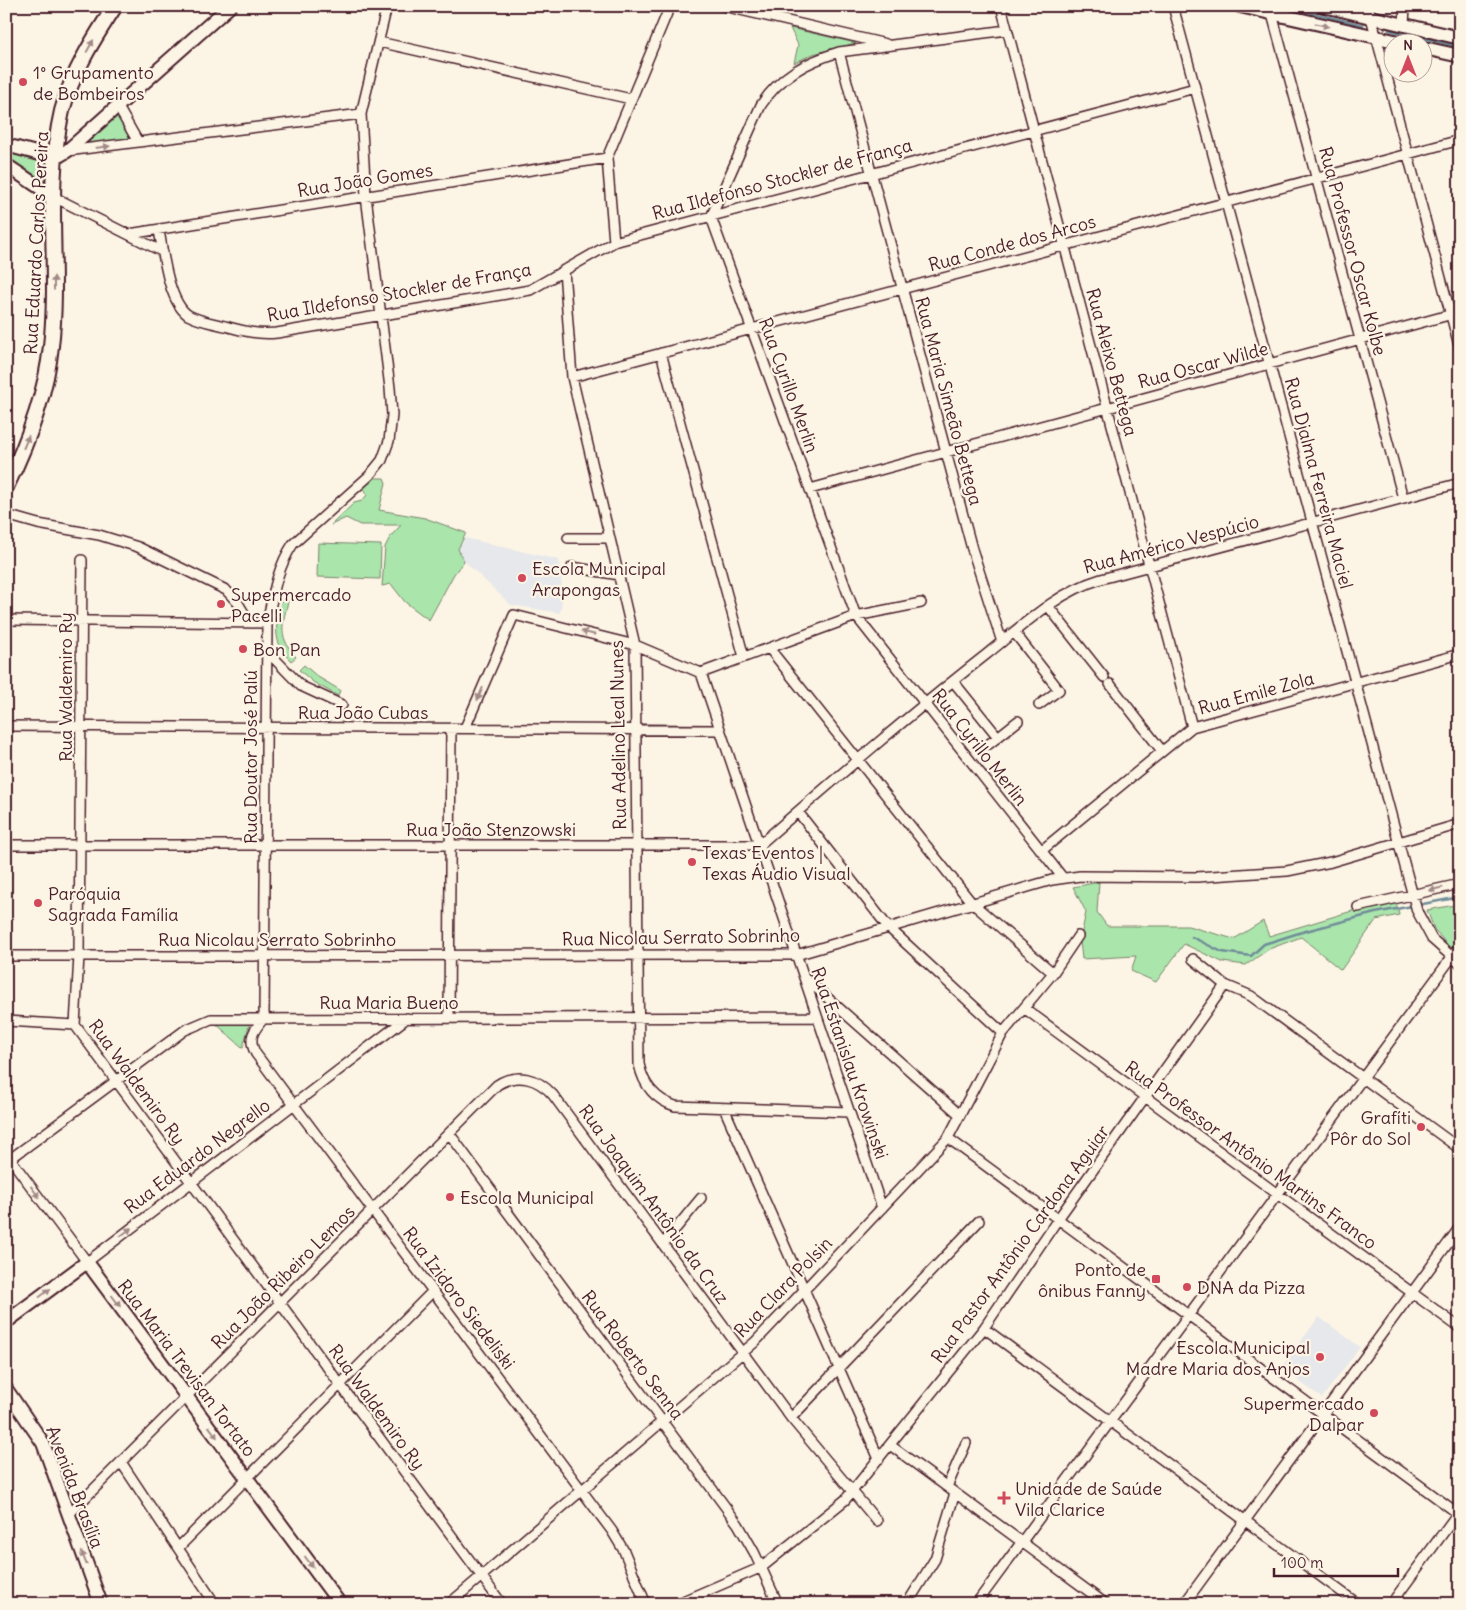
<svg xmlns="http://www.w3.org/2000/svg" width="1466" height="1610" viewBox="0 0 1466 1610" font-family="Delius,sans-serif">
	<rect width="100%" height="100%" fill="#fcf5e5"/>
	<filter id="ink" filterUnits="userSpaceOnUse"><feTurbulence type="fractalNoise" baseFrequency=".02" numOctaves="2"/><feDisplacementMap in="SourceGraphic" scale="10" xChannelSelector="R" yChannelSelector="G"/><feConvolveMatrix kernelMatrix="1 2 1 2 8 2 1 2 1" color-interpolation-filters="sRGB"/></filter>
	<g filter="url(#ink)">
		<path fill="#e7e8eb" d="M465,538l94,22 4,35 -3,18 -49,-8 -47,-44 -6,-12z
			M1319,1317l41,30 -38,51 -41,-30z"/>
		<path fill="#aae5ab" stroke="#7a826b" d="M790,28l66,15 -43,11 -19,9 4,-18z
			M117,115l13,24 -45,5z
			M9,151l38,11 -2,20 -38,-23z
			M373,478h11l2,5 -7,27 46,8 41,15 -8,16 6,12 -10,13 -25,46 -24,-18 -14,-18 -9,2 3,-39 5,-10 11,-12h-41l-14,-7 -15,7 23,-22 8,-2 5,-6 -3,-7z
			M318,543l63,2 -1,34 -63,-2z
			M284,591l6,2c-6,29 -15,40 6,64l-5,4c-23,-22 -13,-43 -7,-70z
			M304,665l14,12 22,13 -2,6 -25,-14 -14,-12z
			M1099,882l-2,30 10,14h81l46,13 29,-18 6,15 83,-25 44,-9 3,13 -23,5 -35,50 -40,-33 -32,12 -23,16 -24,-3 -38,-18 -28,38 -25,-11 5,-15 -54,3 -2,-18 6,-29 -13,-25z
			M1460,904v33l-9,12 -17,-20 -7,-19z
			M214,1022h36l-7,25h-1z"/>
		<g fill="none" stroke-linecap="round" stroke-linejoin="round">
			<path stroke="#6f8d99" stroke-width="2.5" d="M1283,6l80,19
				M1389,30l71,17
				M1192,937l30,15 29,4 13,-12 38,-12 73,-19 85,-16"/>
			<defs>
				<path id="street" d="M387,6l-26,108 5,82 24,192 2,27 -3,26 -7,19 -13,16 -76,68c-16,24 -20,51 -26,79l-3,395c-10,12 -17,20 -8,36l356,477 12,20 22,53
					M723,6l163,38
					M1001,6l191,721
					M1173,6l244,905 15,28 28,25
					M1368,6l92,343
					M1272,14l131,484
					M1404,25l1,-19
					M1007,30l-168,22c-33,10 -59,24 -78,53l-50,112 145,399 207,262
					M379,42l252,57
					M839,52l133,497 30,93
					M118,107l20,35
					M67,151l294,-37
					M54,197l109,55
					M159,230c4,22 9,71 29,85 11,6 24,8 37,11 18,5 33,9 52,7l253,-43 84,-48 581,-154
					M129,234l478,-76
					M614,242l-7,-84 63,-152
					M564,270l8,107 63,268 4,419c4,20 15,35 36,42l174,6
					M661,353l83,304
					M572,377l888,-237
					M810,489l650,-177
					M6,515l32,9 61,11 39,12 88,43 12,13 12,20
					M568,538h42
					M82,560l-3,396 -4,69 427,579
					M572,567l47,8
					M1048,606l56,71
					M6,620l261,3
					M1014,632l45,58 -20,15
					M769,648l202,254 82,71
					M267,651l34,35 41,19
					M701,673l181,535
					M953,681l45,56
					M1110,684l52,67
					M6,726l714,4
					M465,728l49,-113 121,30 66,28 155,-57 65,-13
					M989,744l29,-23
					M798,812l90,115 115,106
					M6,845h753c75,-65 150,-130 228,-191 35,-28 70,-62 114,-75l359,-96
					M1041,851l151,-124 268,-73
					M1358,907l102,-23
					M6,956l790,-1 256,-75 28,-4 117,1 90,-6 44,-9 129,-38
					M1193,959l32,26 26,11 209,153
					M805,978l155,137
					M1024,1008l436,320
					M449,1018l2,-290
					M6,1021l69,4
					M724,1108l155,351
					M449,1133l289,391 16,28 24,52
					M948,1138l512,377
					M6,1153l81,109 320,-244
					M6,1162l179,-132 26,-11 606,-2
					M663,1244l38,-46
					M984,1328l374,276
					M791,1418l188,-197
					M890,1445l216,159
					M121,1462l94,142
					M947,1487l19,-44
					M68,1515l429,-430c20,-13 41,-7 56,10l238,323 86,103
					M178,1548l255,-257
					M449,1604l306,-262 193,-204 55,-105 50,-60 25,-37
					M676,1604l86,-37 83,-67 139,-172 74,-109 167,-234
					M907,1604l28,-45 20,-66
					M976,1604l484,-658
					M1184,1604l276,-377
					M1391,1604l69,-94"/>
				<path id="secondary" d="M1240,6l159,36
					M1324,6l136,32
					M1424,48l36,8
					M6,145l49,13 12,-7 163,-145
					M6,165l48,32
					M6,1322l81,-60 253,342
					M6,1389l37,54 58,161"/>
				<path id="primary" d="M6,487c22,-45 40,-92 45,-141 9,-77 -7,-158 11,-235 10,-38 32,-73 53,-105"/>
			</defs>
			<use href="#street" stroke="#4a1f2b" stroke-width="12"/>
			<use href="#secondary" stroke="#4a1f2b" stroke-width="16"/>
			<use href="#primary" stroke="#4a1f2b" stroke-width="18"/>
			<use href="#street" stroke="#fcf5e5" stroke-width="9"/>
			<use href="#secondary" stroke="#fcf5e5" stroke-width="12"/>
			<use href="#primary" stroke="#fcf5e5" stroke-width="14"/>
		</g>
		<defs><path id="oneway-solid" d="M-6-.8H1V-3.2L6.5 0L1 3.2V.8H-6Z" transform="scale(1.25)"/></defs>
		<g fill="#a38a88">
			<use href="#oneway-solid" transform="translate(1322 25) rotate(13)"/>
			<use href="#oneway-solid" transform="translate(90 46) rotate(-61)"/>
			<use href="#oneway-solid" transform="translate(103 147) rotate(-7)"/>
			<use href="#oneway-solid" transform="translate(54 283) rotate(-90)"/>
			<use href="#oneway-solid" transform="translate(26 442) rotate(-68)"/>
			<use href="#oneway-solid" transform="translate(588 633) rotate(-166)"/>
			<use href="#oneway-solid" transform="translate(480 694) rotate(113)"/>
			<use href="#oneway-solid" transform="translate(1436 889) rotate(167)"/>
			<use href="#oneway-solid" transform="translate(35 1192) rotate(54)"/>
			<use href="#oneway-solid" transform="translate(126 1232) rotate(-37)"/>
			<use href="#oneway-solid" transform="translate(45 1293) rotate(-37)"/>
			<use href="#oneway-solid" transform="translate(116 1301) rotate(53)"/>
			<use href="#oneway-solid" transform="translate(213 1432) rotate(54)"/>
			<use href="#oneway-solid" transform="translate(84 1558) rotate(-111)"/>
			<use href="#oneway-solid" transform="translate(309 1562) rotate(53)"/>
		</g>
	</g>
	<g fill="#d1495b" stroke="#fcf5e5" stroke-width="2">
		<circle cx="23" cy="82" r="5"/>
		<circle cx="522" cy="578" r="5"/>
		<circle cx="221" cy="604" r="5"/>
		<circle cx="243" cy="649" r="5"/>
		<circle cx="692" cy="862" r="5"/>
		<circle cx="38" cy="903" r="5"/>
		<circle cx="1421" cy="1127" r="5"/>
		<circle cx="450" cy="1197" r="5"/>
		<rect x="1151" y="1274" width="10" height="10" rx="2.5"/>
		<circle cx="1187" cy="1287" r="5"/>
		<circle cx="1320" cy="1357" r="5"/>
		<circle cx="1374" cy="1413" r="5"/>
		<path d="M1001.5 1490.5h5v5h5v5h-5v5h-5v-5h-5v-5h5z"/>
	</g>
	<g text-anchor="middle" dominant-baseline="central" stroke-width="4.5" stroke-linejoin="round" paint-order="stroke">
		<g font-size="18" fill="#4a1f2b" stroke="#fcf5e5" text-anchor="start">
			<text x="33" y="72">1° Grupamento<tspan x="33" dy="21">de Bombeiros</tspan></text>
			<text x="532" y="568">Escola Municipal<tspan x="532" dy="21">Arapongas</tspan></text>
			<text x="231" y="594">Supermercado<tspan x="231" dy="21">Pacelli</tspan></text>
			<text x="253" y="649">Bon Pan</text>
			<text x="702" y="852">Texas Eventos |<tspan x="702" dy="21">Texas Áudio Visual</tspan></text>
			<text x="48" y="893">Paróquia<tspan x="48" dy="21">Sagrada Família</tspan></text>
			<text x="1411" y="1117" text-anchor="end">Grafíti<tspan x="1411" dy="21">Pôr do Sol</tspan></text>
			<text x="460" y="1197">Escola Municipal</text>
			<text x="1146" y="1269" text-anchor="end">Ponto de<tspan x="1146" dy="21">ônibus Fanny</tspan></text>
			<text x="1197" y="1287">DNA da Pizza</text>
			<text x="1310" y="1347" text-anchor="end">Escola Municipal<tspan x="1310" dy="21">Madre Maria dos Anjos</tspan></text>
			<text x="1364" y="1403" text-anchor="end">Supermercado<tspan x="1364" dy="21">Dalpar</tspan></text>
			<text x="1015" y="1488">Unidade de Saúde<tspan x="1015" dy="21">Vila Clarice</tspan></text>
		</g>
		<g font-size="18" fill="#4a1f2b" stroke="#fcf5e5">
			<text transform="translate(782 179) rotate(-15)">Rua Ildefonso Stockler de França</text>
			<text transform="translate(365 180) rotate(-9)">Rua João Gomes</text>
			<text transform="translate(36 243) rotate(-87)">Rua Eduardo Carlos Pereira</text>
			<text transform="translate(1012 243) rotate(-15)">Rua Conde dos Arcos</text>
			<text transform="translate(1353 251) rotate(75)">Rua Professor Oscar Kolbe</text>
			<text transform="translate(399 292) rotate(-10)">Rua Ildefonso Stockler de França</text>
			<text transform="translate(1112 362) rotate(75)">Rua Aleixo Bettega</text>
			<text transform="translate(1203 365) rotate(-15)">Rua Oscar Wilde</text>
			<text transform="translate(789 385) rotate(70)">Rua Cyrillo Merlin</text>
			<text transform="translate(949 401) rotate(75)">Rua Maria Simeão Bettega</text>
			<text transform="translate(1319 483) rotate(75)">Rua Djalma Ferreira Maciel</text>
			<text transform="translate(1171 544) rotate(-15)">Rua Américo Vespúcio</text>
			<text transform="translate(65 687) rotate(-90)">Rua Waldemiro Ry</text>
			<text transform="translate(1256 693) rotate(-15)">Rua Emile Zola</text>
			<text x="363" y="712">Rua João Cubas</text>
			<text transform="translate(618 735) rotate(-91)">Rua Adelino Leal Nunes</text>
			<text transform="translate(980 747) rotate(52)">Rua Cyrillo Merlin</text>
			<text transform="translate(250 757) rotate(-90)">Rua Doutor José Palú</text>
			<text x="491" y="829">Rua João Stenzowski</text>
			<text transform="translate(681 937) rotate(-1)">Rua Nicolau Serrato Sobrinho</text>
			<text x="277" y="939">Rua Nicolau Serrato Sobrinho</text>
			<text x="389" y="1002">Rua Maria Bueno</text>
			<text transform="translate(850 1063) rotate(71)">Rua Estanislau Krowinski</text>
			<text transform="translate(137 1082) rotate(54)">Rua Waldemiro Ry</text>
			<text transform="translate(1251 1155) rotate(36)">Rua Professor Antônio Martins Franco</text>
			<text transform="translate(197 1156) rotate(-37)">Rua Eduardo Negrello</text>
			<text transform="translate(654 1204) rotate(54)">Rua Joaquim Antônio da Cruz</text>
			<text transform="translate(1020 1244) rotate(-54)">Rua Pastor Antônio Cardona Aguiar</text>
			<text transform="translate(283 1277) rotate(-45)">Rua João Ribeiro Lemos</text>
			<text transform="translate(783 1287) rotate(-46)">Rua Clara Polsin</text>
			<text transform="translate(459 1298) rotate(53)">Rua Izidoro Siedeliski</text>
			<text transform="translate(633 1355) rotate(53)">Rua Roberto Senna</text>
			<text transform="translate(187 1368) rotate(53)">Rua Maria Trevisan Tortato</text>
			<text transform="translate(377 1407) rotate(54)">Rua Waldemiro Ry</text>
			<text transform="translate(75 1487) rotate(69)">Avenida Brasília</text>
		</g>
	</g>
	<rect width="1466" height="1610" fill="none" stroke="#fcf5e5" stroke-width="25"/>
	<rect x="12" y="12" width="1441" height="1585" fill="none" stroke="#4a1f2b" stroke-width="2" filter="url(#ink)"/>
	<g transform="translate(1408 58)"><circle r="24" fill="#fcf5e5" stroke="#b59f9b"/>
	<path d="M0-4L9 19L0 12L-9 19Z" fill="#d1495b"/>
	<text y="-8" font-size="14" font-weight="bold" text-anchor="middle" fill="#4a1f2b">N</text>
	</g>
	<path d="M1274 1568v8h124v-8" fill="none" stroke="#4a1f2b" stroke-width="2.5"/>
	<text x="1281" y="1568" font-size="15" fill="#4a1f2b" stroke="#fcf5e5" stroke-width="4" paint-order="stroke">100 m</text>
</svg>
